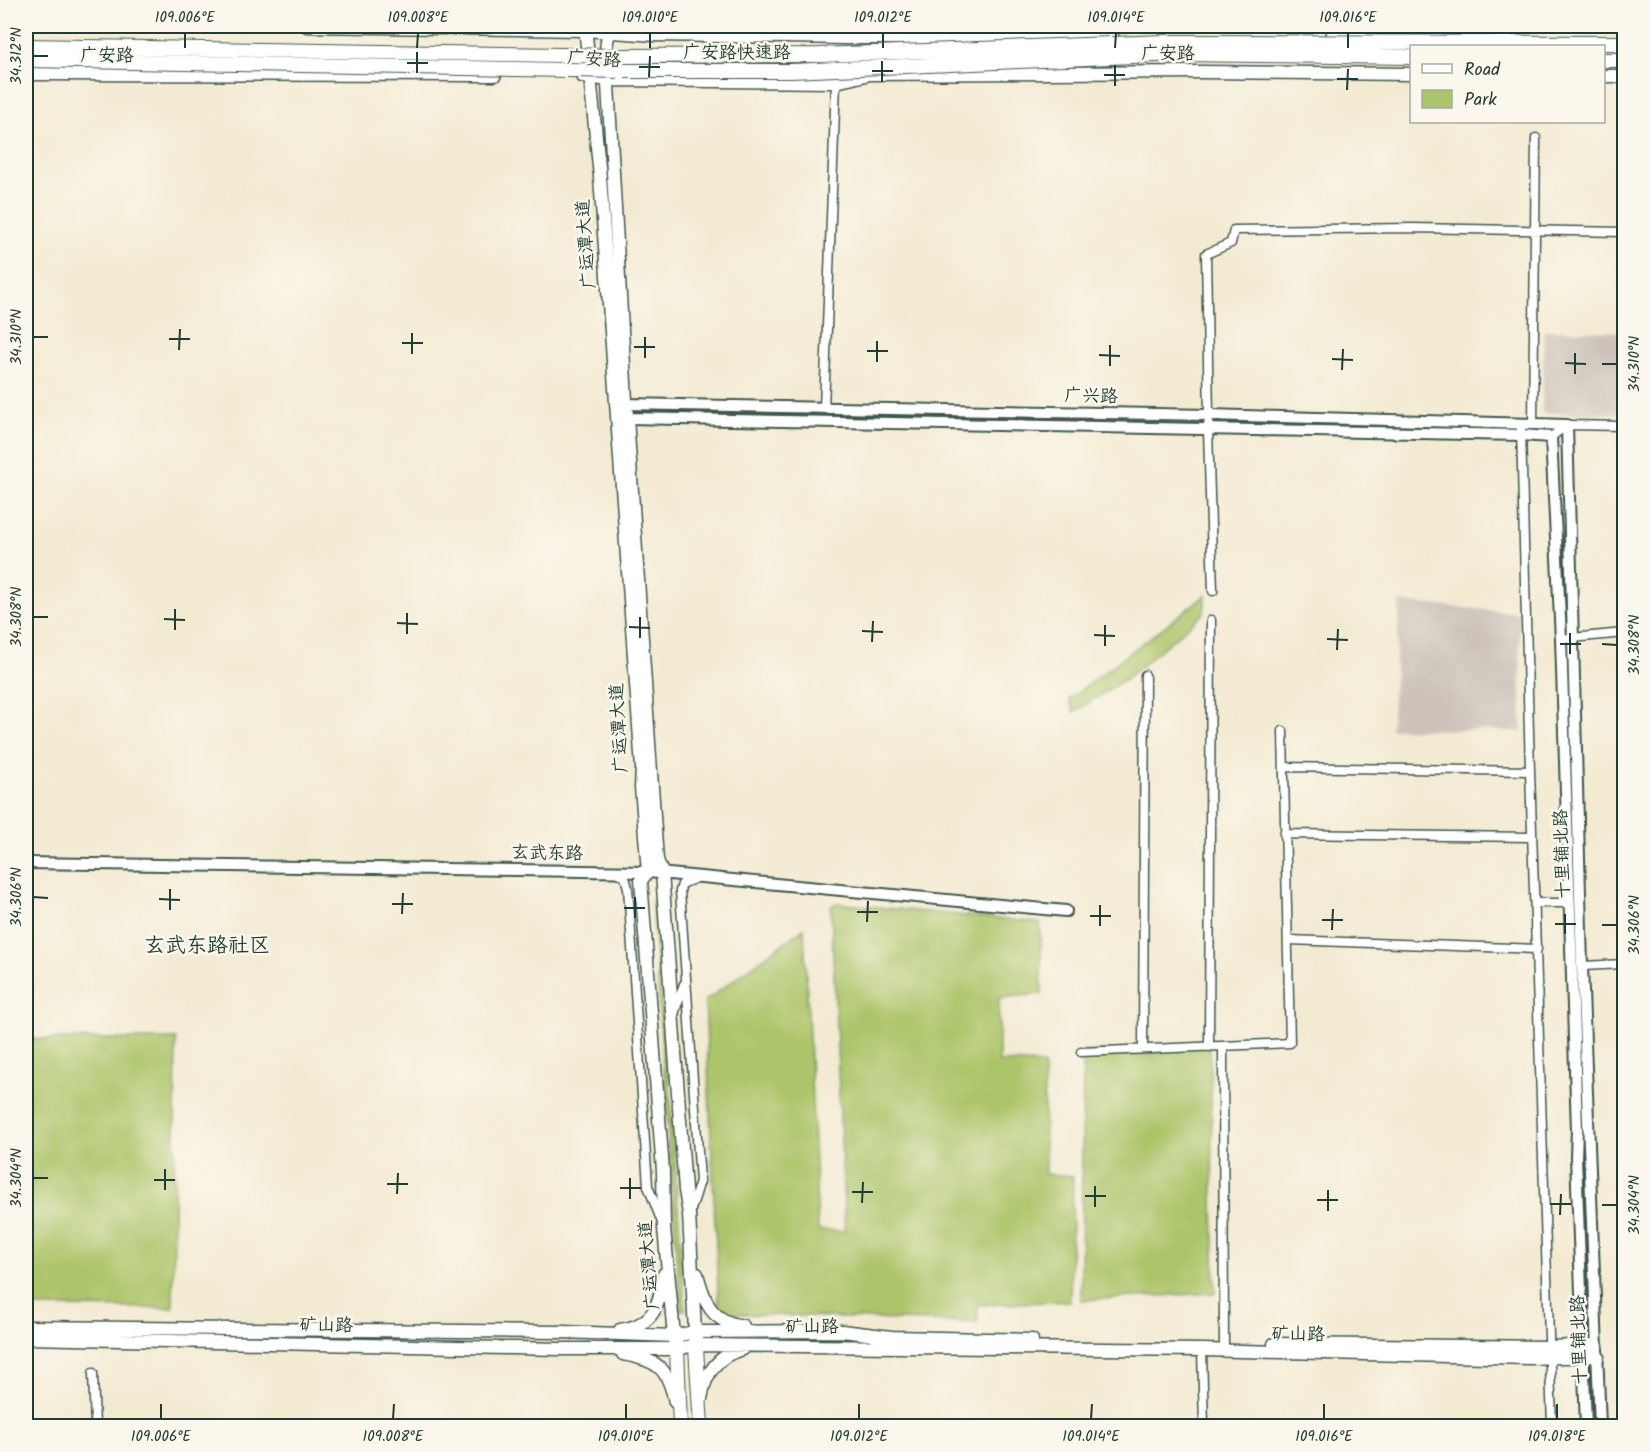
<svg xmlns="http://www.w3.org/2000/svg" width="1650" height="1452" viewBox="0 0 1650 1452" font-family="Kalam,'LXGW WenKai TC',sans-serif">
	<rect width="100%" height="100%" fill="#fbf7ec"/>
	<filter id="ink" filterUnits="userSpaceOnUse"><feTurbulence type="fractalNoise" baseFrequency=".0167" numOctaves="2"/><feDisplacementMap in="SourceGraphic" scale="12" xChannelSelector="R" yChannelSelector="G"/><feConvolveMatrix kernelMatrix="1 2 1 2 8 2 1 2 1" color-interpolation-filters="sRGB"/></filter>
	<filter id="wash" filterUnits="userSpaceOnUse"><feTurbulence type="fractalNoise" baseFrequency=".008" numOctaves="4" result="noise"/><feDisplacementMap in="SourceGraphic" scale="24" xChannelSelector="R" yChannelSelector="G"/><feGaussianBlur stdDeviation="1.35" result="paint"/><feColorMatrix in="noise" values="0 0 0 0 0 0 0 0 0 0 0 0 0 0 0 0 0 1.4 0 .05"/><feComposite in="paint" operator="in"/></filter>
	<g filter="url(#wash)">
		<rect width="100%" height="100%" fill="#f3ead2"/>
		<path fill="#ccc2b9" d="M1544,330l80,2v82l-82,-1z
			M1400,602l119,11 3,118 -131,-2z"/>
		<path fill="#adc56a" stroke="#66814f" stroke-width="1.5" d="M1206,595l-2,18 -77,65 -53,34 -5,-13z
			M652,901h5l28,409h-5z
			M836,903l204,20 2,71 -43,4v64l45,2 1,110 28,2 -3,125 -92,4 -1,18 -258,-10 -14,-312 99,-73 14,302 27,1 -14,-324z
			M26,1039h150l-3,269 -147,-1z
			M1210,1046l5,247 -134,7 2,-248z"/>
	</g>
	<g filter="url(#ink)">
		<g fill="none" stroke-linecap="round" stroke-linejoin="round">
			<defs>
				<path id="minor" d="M824,409l12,-327
					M1533,424l3,-286
					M1521,429l9,342 22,655
					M1551,437l16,-12 57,1
					M1213,591l-5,-161 1,-15 -3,-161 25,-11 3,-13 178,-2 212,4
					M1561,639l63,-6
					M1284,767l246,4
					M1284,834l248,3
					M617,872l8,5 3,11 20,298 13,34
					M1535,903h35
					M1288,940l249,9
					M1582,966l42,-2
					M674,1014l10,-30
					M1223,1046l1,305
					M1209,1047l2,-427
					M1143,1049l2,-374
					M1081,1052l209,-9 -7,-312
					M690,1213l10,-32 -20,-290 2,-7 14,-6
					M1202,1350l2,76
					M93,1373l2,53"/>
				<path id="tertiary" d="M620,402l7,2 582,11 358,10 15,541 18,460
					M620,414l7,4 894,17 30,2 10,202 16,491 -1,27 10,269
					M26,863l622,9 418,39"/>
				<path id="secondary" d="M307,26l278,4 70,5 192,3h266
					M585,26l15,151 42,591 -1,19 7,85 -7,8 22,291 1,57 10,108
					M609,26l-3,24 21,368 30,442 5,13 23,317 4,24 6,118
					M827,26l19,11
					M1332,36l73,-1 57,-9
					M26,74l469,1
					M582,76l26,4 228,2 34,-8 332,-2 210,2
					M1604,76h20
					M697,1274c8,29 14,48 46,52
					M26,1327l537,5 111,4 21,-4 147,-1 50,6 140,3
					M620,1330c35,-5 39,-25 44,-56
					M26,1338l533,11h118l18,-4 507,5 328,8 68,-2
					M1274,1344l275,3 48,-2
					M623,1354c34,6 45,13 52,48
					M701,1399c4,-26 16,-43 41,-50"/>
				<path id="primary" d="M695,1332l6,94
					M674,1336l3,13 3,77"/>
				<path id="trunk" d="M1604,60h20"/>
			</defs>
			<use href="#minor" stroke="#3f574c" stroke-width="11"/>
			<use href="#tertiary" stroke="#3f574c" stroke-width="14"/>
			<use href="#secondary" stroke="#3f574c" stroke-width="15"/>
			<use href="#primary" stroke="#3f574c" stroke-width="16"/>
			<use href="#trunk" stroke="#3f574c" stroke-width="16"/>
			<use href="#minor" stroke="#fff" stroke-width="8"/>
			<use href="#tertiary" stroke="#fff" stroke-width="10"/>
			<use href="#secondary" stroke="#fff" stroke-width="12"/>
			<use href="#primary" stroke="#fff" stroke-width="14"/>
			<use href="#trunk" stroke="#fff" stroke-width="14"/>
			<defs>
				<path id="trunk-bridge" d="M26,46l595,10 198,-1 346,-13 459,1
					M26,60l596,11h169l386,-17 235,3"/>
			</defs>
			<use href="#trunk-bridge" stroke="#3f574c" stroke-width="16" stroke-linecap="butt"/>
			<use href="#trunk-bridge" stroke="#fff" stroke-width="14"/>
		</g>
	</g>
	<path fill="none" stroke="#1f3d34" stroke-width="2" d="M185,48v-15M417,48l1,-15M650,48v-15M883,48v-15M1115,48l1,-15M1348,48v-15M33,56h15M407,63h21M639,67h21M872,71h21M417,73v-21M1104,75h21M649,77l1,-21M1337,79h21M882,82v-21M1115,86v-21M1347,90l1,-21M33,337h15M169,339h21M402,343h21M634,347h21M179,350l1,-21M867,351h21M412,354v-21M1099,355l21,1M645,358v-21M1332,359l21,1M877,362v-21M1565,363l21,1M1602,364h15M1110,366v-21M1342,370l1,-21M1575,374v-21M33,617h15M164,619l21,1M397,623l21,1M629,627l21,1M175,630v-21M862,631l21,1M407,634v-21M1094,635l21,1M640,638v-21M1327,639l21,1M872,642l1,-21M1560,644h21M1602,644l15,1M1105,646v-21M1337,650l1,-21M1570,654v-21M33,897l15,1M159,899l21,1M392,904h21M624,908h21M170,910v-21M857,912h21M402,914l1,-21M1090,916h21M635,918v-21M1322,920h21M867,922l1,-21M1555,924h21M1602,925h15M1100,926v-21M1332,930l1,-21M1565,934v-20M33,1178h15M154,1180h21M387,1184h21M620,1188h21M165,1190v-21M852,1192h21M397,1194l1,-21M1085,1196h21M630,1199v-21M1317,1200h21M862,1203l1,-21M1550,1204h21M1602,1205h15M1095,1207v-21M1328,1211v-21M1560,1215l1,-21M161,1419v-15M393,1419l1,-15M626,1419v-15M859,1419v-15M1091,1419l1,-15M1324,1419v-15M1557,1419v-15"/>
	<g text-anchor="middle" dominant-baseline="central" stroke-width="5" stroke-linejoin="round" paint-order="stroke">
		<g font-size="18" fill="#1f3d34" stroke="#fbf7ec">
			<text x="737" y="53">广安路快速路</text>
			<text x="1168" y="54">广安路</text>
			<text x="107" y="56">广安路</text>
			<text transform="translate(594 60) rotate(4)">广安路</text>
			<text transform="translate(587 244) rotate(-94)">广运潭大道</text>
			<text transform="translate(1091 397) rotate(1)">广兴路</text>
			<text transform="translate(620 728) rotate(-93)">广运潭大道</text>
			<text transform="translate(547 854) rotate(1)">玄武东路</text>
			<text transform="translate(1563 854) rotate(-92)">十里铺北路</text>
			<text transform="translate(650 1265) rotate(-95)">广运潭大道</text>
			<text transform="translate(326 1326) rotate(1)">矿山路</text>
			<text x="812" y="1327">矿山路</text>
			<text transform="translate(1298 1335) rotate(1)">矿山路</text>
			<text transform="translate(1580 1340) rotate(-92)">十里铺北路</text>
		</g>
		<g font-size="21" fill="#1f3d34" stroke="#fbf7ec">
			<text x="207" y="946">玄武东路社区</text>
		</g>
	</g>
	<rect width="1650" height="1452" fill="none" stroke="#fbf7ec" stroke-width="66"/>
	<rect x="1410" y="45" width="195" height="78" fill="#fbf7ec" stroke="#a3ada2" stroke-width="1.5"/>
	<rect x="1422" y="64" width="30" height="9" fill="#ffffff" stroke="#a3ada2" stroke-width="1.5"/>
	<text x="1464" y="75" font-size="18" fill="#1f3d34">Road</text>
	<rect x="1422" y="90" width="30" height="18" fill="#adc56a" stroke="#a3ada2" stroke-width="1.5"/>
	<text x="1464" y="105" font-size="18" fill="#1f3d34">Park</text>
	<rect x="33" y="33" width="1584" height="1386" fill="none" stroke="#1f3d34" stroke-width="2"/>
	<g font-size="15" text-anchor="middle" fill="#1f3d34">
		<text x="185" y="22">109.006°E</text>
		<text x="418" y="22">109.008°E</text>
		<text x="650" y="22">109.010°E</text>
		<text x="883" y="22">109.012°E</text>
		<text x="1116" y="22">109.014°E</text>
		<text x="1348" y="22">109.016°E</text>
		<text transform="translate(16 56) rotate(-90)" y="5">34.312°N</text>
		<text transform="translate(16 337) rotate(-90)" y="5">34.310°N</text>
		<text transform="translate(1634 364) rotate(-90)" y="5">34.310°N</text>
		<text transform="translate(16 617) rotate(-90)" y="5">34.308°N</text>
		<text transform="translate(1634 645) rotate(-90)" y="5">34.308°N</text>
		<text transform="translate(16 897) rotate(-90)" y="5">34.306°N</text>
		<text transform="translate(1634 925) rotate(-90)" y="5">34.306°N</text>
		<text transform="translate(16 1178) rotate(-90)" y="5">34.304°N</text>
		<text transform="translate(1634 1205) rotate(-90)" y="5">34.304°N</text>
		<text x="161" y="1441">109.006°E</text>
		<text x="393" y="1441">109.008°E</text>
		<text x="626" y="1441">109.010°E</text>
		<text x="859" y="1441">109.012°E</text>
		<text x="1091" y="1441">109.014°E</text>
		<text x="1324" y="1441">109.016°E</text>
		<text x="1557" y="1441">109.018°E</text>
	</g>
</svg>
